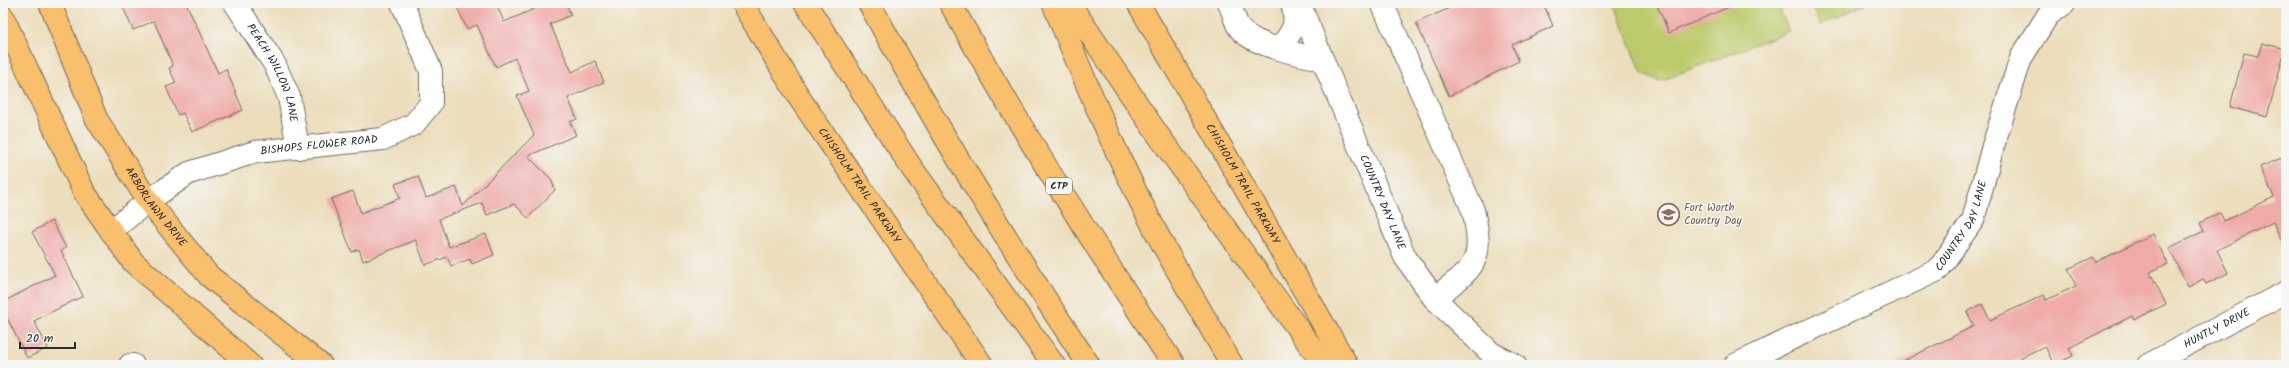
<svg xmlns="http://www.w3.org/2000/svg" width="2289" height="368" viewBox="0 0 2289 368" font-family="Kalam,sans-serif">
	<rect width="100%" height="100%" fill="#f6f6f2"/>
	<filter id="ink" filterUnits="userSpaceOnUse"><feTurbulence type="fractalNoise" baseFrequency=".025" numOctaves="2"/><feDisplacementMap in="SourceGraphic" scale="8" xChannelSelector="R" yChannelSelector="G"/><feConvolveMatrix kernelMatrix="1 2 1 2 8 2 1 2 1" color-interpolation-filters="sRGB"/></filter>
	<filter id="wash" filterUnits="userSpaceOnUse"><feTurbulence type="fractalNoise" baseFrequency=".012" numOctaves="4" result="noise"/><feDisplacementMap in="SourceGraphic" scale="16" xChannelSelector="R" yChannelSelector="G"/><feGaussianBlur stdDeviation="0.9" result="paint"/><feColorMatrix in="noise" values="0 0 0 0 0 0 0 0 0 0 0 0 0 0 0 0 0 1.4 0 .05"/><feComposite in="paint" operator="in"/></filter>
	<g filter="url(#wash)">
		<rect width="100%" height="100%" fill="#ecdebc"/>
		<path fill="#bdca6c" stroke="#747a4c" d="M1614,3h163l12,28 -129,50 -18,-8z
			M1810,3h58l-48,22z"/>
		<g id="blocks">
			<path fill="#eeaba7" d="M121,3h65l32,70 8,-4 17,41 -51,22 -9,-19 -5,2 -12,-28 10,-4 -7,-15 4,-2 -19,-45 -21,9z
				M455,3h41l8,19 44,-19h18l5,12 -21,9 22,48 23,-11 9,21 -36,16 9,21 -7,3 6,13 -48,21 23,23 4,11 -27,28 -14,-14 -27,11 -5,-12 -43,16 10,28 37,-13 8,21 -22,9 -2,-5 -19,7 -4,-9 -22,8 -9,-25 -53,21 -4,-12 -7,3 -21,-53 22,-8 8,22 39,-15 -5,-14 23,-8 8,22 30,-11 7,19 71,-71 -17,-39 12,-5 -14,-33 -19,9 -19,-42 -10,4z
				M1461,3h82l10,23 -41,19 7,16 -70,35 -33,-73z
				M1656,3h82l-69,30z
				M2262,43l23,6 -18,68 -37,-10 14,-54 14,3z
				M2286,156v95l-13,-29 -56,28 11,23 -22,11 -3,-5 -15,8 -19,-39 35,-17 -4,-8 20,-11 4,9 50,-24 -14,-30z
				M52,221l14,27 -5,3 22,45 -49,25 14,27 -21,10 -24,-48v-8l52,-27 -23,-43z
				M2153,234l15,30 -18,8 16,32 -32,16 -2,-4 -63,32 4,8 -19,9 -9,-19 -40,19h-110l79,-39 -7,-14 15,-8 8,16 54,-25 2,5 30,-14 -8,-17 25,-12 3,5z"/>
		</g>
	</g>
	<g filter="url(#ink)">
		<use href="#blocks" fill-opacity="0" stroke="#6f6a5e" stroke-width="1"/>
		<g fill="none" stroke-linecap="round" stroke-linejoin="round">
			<defs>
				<g id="minor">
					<path id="s1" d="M235,3l40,62 14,32 9,51"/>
					<path d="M1229,3c4,8 6,20 11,26 14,17 61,26 82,30"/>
					<path id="s2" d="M1299,3l106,254 29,41 57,55 24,12"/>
					<path d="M1382,3l91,207c12,52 2,58 -39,88"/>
					<path d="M1279,49c14,-19 19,-22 13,-46"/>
					<path id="s3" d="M111,231l37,-30 41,-28 66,-21 128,-13 31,-15 17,-21v-32l-29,-68"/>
					<path d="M130,365h3"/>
					<path id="s4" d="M1735,365l203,-95 35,-50 20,-74 28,-88 27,-43 17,-12"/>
					<path id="s5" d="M2148,365l138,-73"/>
				</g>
				<g id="major">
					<path id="s6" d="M50,3l46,115 52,83 61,75 112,89"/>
					<path id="s7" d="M742,3l60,99 180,263"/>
					<path id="s8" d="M1138,3l209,362"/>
					<path d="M3,17l81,175 49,70 117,103"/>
				</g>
				<path id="highway" d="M805,3l106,164 143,198
					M869,3c67,124 142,245 220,362
					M950,3c69,124 145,244 224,362
					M1053,3c31,76 63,152 101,225 24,46 52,91 78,137
					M1069,3l87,129 168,233"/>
			</defs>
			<use href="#minor" stroke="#6f6a5e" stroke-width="24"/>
			<use href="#major" stroke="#6f6a5e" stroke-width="24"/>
			<use href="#highway" stroke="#6f6a5e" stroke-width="24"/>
			<use href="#minor" stroke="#fff" stroke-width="22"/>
			<use href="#major" stroke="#f8bf6c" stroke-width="22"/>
			<use href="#highway" stroke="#f8bf6c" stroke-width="22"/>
		</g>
	</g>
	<defs>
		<symbol id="school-ring" viewBox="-11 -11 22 22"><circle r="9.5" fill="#f6f6f2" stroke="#8d6e63" stroke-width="1.5"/><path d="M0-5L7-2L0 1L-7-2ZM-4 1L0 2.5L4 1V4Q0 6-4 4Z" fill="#8d6e63"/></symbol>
	</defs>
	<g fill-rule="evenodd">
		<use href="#school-ring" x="1656" y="202" width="25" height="25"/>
	</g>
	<g text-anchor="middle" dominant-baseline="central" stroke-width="3" stroke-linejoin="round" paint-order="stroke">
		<rect fill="#f6f6f2" stroke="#686867" stroke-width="1" x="1046" y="178" width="26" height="16" rx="3"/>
		<g font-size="10" font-weight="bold" fill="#2b2b2b">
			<text x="1059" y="186">CTP</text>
		</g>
		<g font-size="11" fill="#2b2b2b" stroke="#f6f6f2">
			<text stroke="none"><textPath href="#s1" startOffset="80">PEACH WILLOW LANE</textPath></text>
			<text stroke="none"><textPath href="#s3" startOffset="231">BISHOPS FLOWER ROAD</textPath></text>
			<text stroke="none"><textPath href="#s8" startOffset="209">CHISHOLM TRAIL PARKWAY</textPath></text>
			<text stroke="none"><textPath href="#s7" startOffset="217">CHISHOLM TRAIL PARKWAY</textPath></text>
			<text stroke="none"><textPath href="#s2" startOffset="216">COUNTRY DAY LANE</textPath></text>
			<text stroke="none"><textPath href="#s6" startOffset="231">ARBORLAWN DRIVE</textPath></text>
			<text stroke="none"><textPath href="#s4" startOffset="275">COUNTRY DAY LANE</textPath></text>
			<text stroke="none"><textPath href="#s5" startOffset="78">HUNTLY DRIVE</textPath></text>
		</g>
		<g font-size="11" fill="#785e54" stroke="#f6f6f2" text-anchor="start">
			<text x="1684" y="208">Fort Worth<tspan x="1684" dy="13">Country Day</tspan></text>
		</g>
	</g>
	<rect width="2289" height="368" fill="none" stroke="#f6f6f2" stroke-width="16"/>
	<path d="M20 342v6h55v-6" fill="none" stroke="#2b2b2b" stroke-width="2"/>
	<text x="26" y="342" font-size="12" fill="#2b2b2b" stroke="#f6f6f2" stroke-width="3" paint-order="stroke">20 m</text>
</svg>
